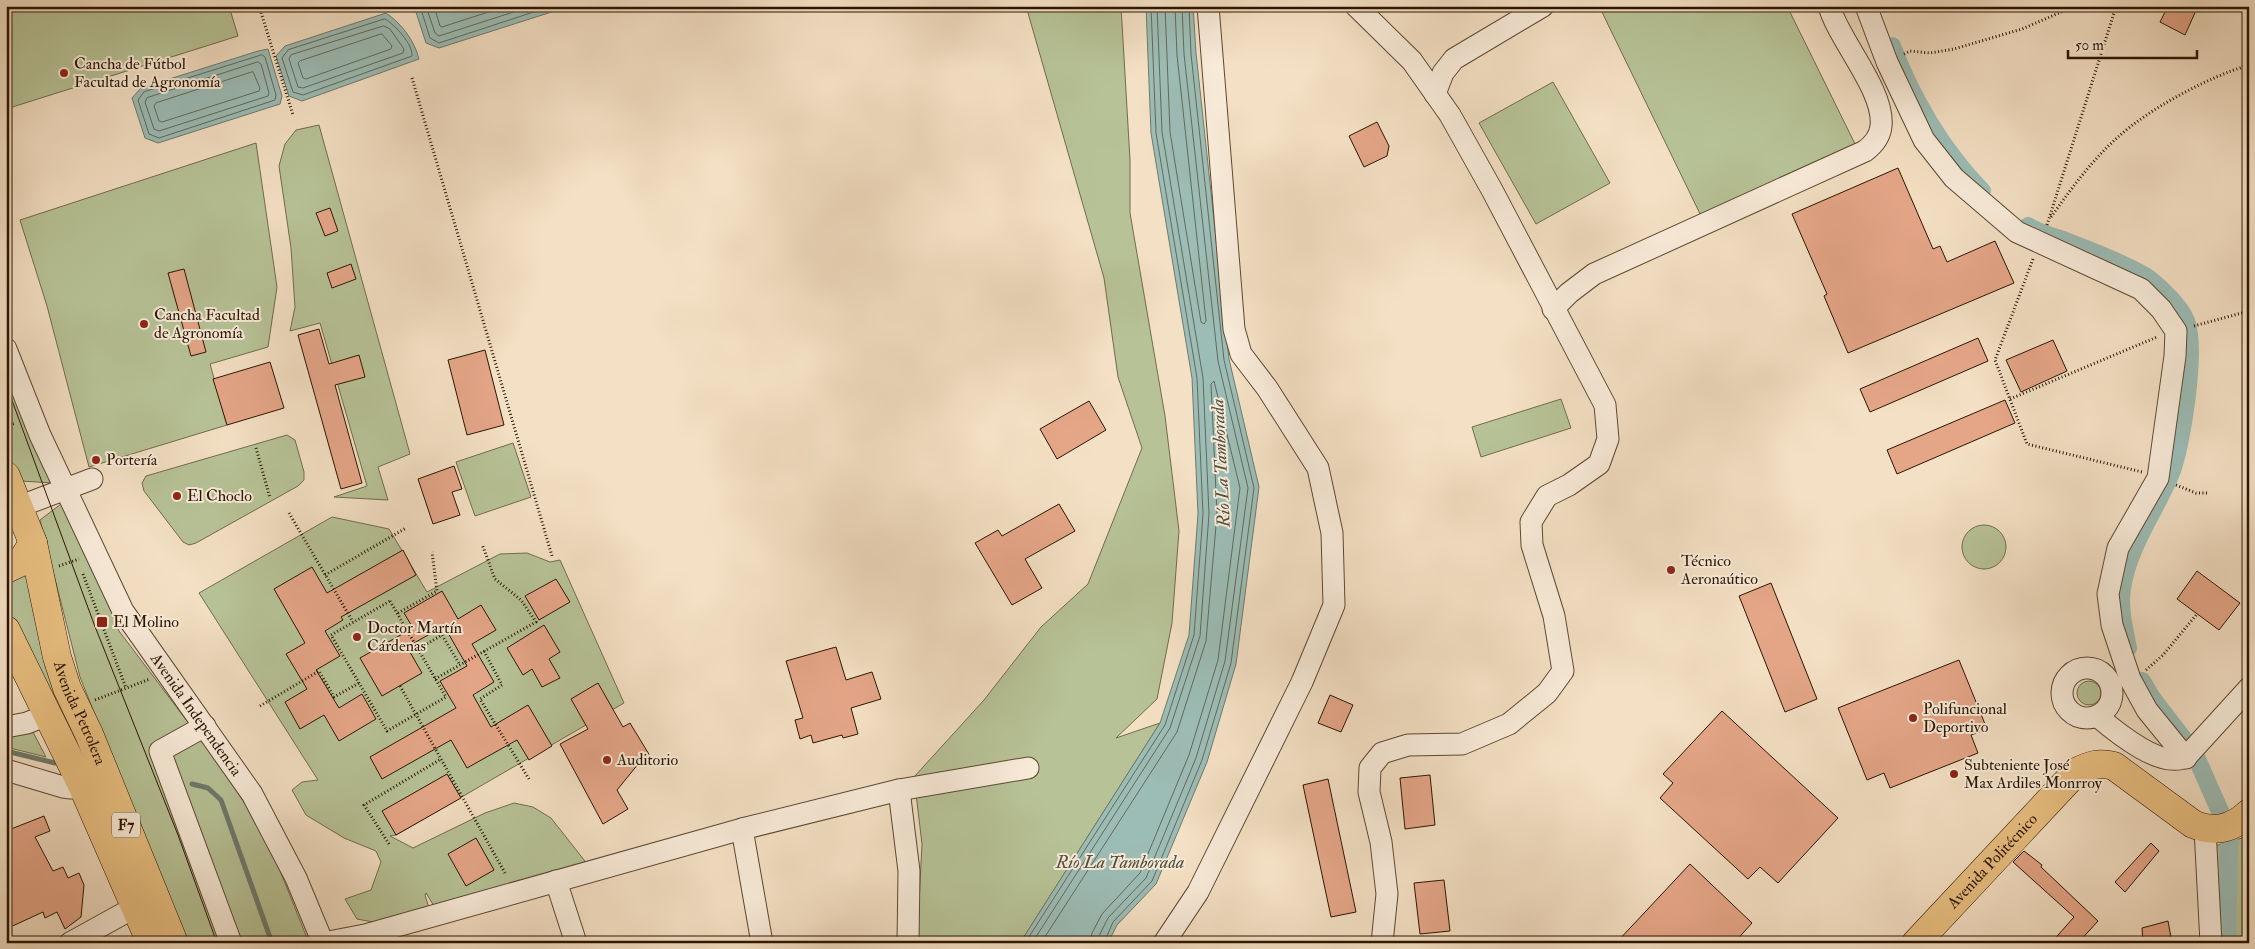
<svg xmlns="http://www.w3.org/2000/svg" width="2255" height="949" viewBox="0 0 2255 949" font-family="'IM FELL Double Pica',serif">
	<rect width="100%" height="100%" fill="#f4e0c4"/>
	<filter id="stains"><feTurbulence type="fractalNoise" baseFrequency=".004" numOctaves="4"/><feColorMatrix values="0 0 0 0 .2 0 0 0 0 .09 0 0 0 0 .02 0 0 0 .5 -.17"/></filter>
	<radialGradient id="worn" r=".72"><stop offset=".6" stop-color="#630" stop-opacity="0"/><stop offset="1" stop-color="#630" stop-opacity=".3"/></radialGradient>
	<path fill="#b7c397" stroke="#706c4c" d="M6,6h223l9,30 -232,73z
		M1026,6h95l9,154v53l35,203 14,115 -7,92 -15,76 -41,39 44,-15 -140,220h-103l5,-99 -8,-67 70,-77 57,-73 47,-43 54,-136 -24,-71 -14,-99z
		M1599,6h188l70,142 -153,74z
		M1553,82l57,101 -74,41 -57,-101z
		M319,125l91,329 -32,13 10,33 -54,-3 33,-11 -47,-163 -30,8 5,-24 -4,-59 -12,-82 6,-22 11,-14z
		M256,143l21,144 -9,60 -58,17 17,61 -138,42 -42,-161 -27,-86z
		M6,361l47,122 -32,-2 -15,-32z
		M1561,399l10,29 -90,29 -9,-30z
		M287,435l8,5 9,32v8l-6,6 -102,57 -7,2 -6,-3 -39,-51 -2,-8 4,-7z
		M513,443l18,54 -56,19 -19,-54z
		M61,504l26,45 32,82 105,139 45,73 40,100h-123l-106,-266 -40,-157z
		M332,517l57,12 38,63 73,-38 27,-1 23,9 10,-2 64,143 -228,132 -6,1 23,12 72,-35 29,-10 19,4 18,11 37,47 -154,41 -8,-13 -1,2 8,26 -60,1 -16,-3 -12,-20 26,-9 10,-28 -5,-11 -32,-13 -38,-23 -14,-25 10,-8 16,-2 -119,-187z
		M1962 547a22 22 0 1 1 44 0a22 22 0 1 1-44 0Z
		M29,571l46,166 -19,-25 -50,-107v-24z
		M2077 693a12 12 0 1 1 24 0a12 12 0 1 1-24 0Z
		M33,732l13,25 -40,-10v-12z
		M2249,833v110h-30l-4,-97 27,-8z"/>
	<path fill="#9cbdb6" stroke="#6e7a6d" d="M414,6h147v3l-122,39 -13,-5z
		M1146,6h47l3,47 33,306 30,128 -23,177 -29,98 -51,122 -39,41 -9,18h-88l140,-220 29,-88 9,-121 -6,-136 -41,-245z
		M386,13c16,11 28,27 33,46l-117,42 -13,-5 -13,-40 9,-10z
		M268,49l14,47 -2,8 -122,39 -13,-5 -13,-40 9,-10 117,-37z"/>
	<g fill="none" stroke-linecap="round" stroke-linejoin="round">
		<path stroke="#63695b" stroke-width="1" d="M420,6l10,32 9,5 113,-37
			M426,6l9,27 4,3 93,-30
			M434,6l6,20 2,1 65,-21
			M1165,6l5,126 31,190 3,2 2,-3 -29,-266 -2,-49
			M385,19c10,6 28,25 27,37l-109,39 -10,-3 -11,-34 6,-8z
			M384,26l6,3 14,20 -1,4 -100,35 -5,-1 -9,-28 2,-4z
			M382,34l10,12 -1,3 -85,30 -3,-1 -5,-15 2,-2z
			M262,55l3,2 11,38 -1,5 -116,38 -10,-4 -11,-34 6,-8z
			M258,62l3,2 8,29 -1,3 -109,35 -5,-2 -9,-27 2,-4z
			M253,72l7,16 -1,3 -97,31 -3,-1 -5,-15 2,-3z
			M1025,943l140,-218 29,-90 9,-121 -6,-136 -41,-245 -5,-127
			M1032,943l138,-215 30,-92 9,-122 -6,-136 -41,-246 -5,-126
			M1041,943l136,-211 29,-91 11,-127 -6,-130 3,-3 26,107 -22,172 -29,95 -49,118 -38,41 -10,19 -2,10
			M1097,943l2,-7 9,-18 38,-40 50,-120 29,-97 23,-173 -30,-127 -34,-307 -2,-48
			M1104,943l9,-21 39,-41 50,-121 29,-97 23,-175 -30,-128 -33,-306 -2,-48"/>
		<path stroke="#6e7a6d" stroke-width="5" d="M6,751l49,12
			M192,784l16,4 13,12 51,143"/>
		<path stroke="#9cbdb6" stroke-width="18" d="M1892,46c20,53 51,105 90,145
			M2028,226c11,7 24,10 35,14 21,8 74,28 89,41 13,11 28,25 34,40 11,27 -4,125 -15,152 -16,39 -42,72 -49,115 -3,20 2,40 6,60
			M2142,681l10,17 33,43
			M2197,759l26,59
			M2227,943l2,-102"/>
	</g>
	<path fill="#e5a688" stroke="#2a1500" d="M2168,6h30l-13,29 -25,-13z
		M1377,122l12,24 -2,10 -23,11 -15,-31z
		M1898,168l35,81 7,-3 7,16 48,-21 19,42 -166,70 -24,-57 3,-2 -35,-80z
		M330,208l8,23 -13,5 -9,-23z
		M351,264l5,15 -24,9 -5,-15z
		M184,269l22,83 -15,4 -23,-83z
		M319,329l10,35 30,-9 6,22 -30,8 27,98 -21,6 -43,-154z
		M1978,338l10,23 -118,51 -10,-23z
		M2053,340l14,31 -46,21 -15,-32z
		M485,350l19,75 -37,10 -19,-75z
		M270,362l14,46 -57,17 -14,-46z
		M2005,400l10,23 -118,51 -10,-24z
		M1089,401l17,29 -49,29 -17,-30z
		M454,466l8,23 -10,3 8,23 -27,9 -15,-45z
		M1059,504l16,27 -50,28 17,29 -30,17 -37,-62 23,-13 4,6z
		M403,550l13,25 -75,42 2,3 -18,11 15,25 -24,14 23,38 23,-14 14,25 -37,22 -15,-26 -24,14 -15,-27 22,-13 -21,-35 19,-11 -31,-54 38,-22 15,26z
		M2197,571l43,32 -21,27 -42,-31z
		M556,579l14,23 -31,18 -14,-24z
		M1771,583l46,116 -32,13 -46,-116z
		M442,591l16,28 23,-14 15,25 -24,14 22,38 -21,13 18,32 37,-22 24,41 -23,14 -12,-20 -50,28 -16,-28 -69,39 -12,-22 86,-49 -16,-27 27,-15 -23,-40 -37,21 15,26 -40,23 -22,-38 53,-30 -9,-15z
		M544,625l16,27 -11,7 11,19 -18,9 -10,-18 -9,6 -16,-27z
		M836,647l10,33 26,-8 9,27 -30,9 7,26 -15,4 -1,-3 -29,8 -2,-8 -11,4 -5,-19 8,-2 -17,-57z
		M1959,660l28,69 -16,6 7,18 -88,35 -6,-15 -17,7 -29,-72z
		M598,683l25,44 7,-4 20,33 -11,7 -22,27 11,19 -25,15 -43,-80 28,-15 -17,-30z
		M1330,695l23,10 -12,27 -23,-9z
		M1722,711l116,107 -60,65 -18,-16 -12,12 -88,-81 13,-15 -10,-9z
		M447,774l14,24 -65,37 -14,-24z
		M1430,775l5,50 -30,4 -5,-51z
		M1328,779l28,133 -25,5 -28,-132z
		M44,816l6,15 -15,6 18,34 10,-4 5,11 11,-5 5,12 -3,32 -16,12 -8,-17 -12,6 -2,-6 -37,17v-98z
		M476,838l18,32 -28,16 -18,-32z
		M2151,843l8,8 -34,41 -10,-10z
		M2024,851l18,14 -1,2 57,54 -20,22h-27l23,-26 -61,-55z
		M1690,864l62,59 -18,20h-118z
		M1444,880l6,51 -30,3 -6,-51z
		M2168,921l4,22h-29l-1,-15z"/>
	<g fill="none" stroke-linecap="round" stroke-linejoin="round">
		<defs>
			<g id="minor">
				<path d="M1356,6l56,55 38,54 42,75 113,215 3,34 -9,25 -30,21 -22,11 -16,26 1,23 22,71 9,55 -16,22 -38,31 -47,20 -54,1 -26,8 -12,15 -1,24 12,50 6,52 -5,49"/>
				<path d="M1866,6l21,56 37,78 30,38 63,54 124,57 20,20 15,22 -1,25 -17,122 -40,70 -10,46 4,31 18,54 17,31 39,48"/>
				<path d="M1435,94l8,-21 11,-14 89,-53"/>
				<path d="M1553,309l16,-16 25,-19 271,-123c8,-6 15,-14 16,-25 4,-35 -42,-85 -52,-120"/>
				<path id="s1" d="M6,349l34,86 83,176 129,183 44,84 27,65"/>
				<path d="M18,507l74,-28"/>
				<circle cx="2087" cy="693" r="25"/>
				<path d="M2097,716c19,16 66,55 90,40l62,-68"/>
				<path d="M205,726l-45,25 71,192"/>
				<path d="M6,727l21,-4 20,-8"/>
				<path d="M6,770l57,17 8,1 11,-3"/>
				<path d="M899,790l10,81 -1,72"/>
				<path d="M742,829l20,114"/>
				<path d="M2205,829l6,114"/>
				<path d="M556,881l20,62"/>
				<path d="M70,943l67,-37"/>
				<path d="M323,943l42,-8 377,-106 157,-39 129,-22"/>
				<path d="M1164,943l34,-51 104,-210 32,-77 -2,-72 -14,-65 -51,-80 -26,-34 -7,-25 -26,-323"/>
			</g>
			<g id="major">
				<path id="s2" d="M1916,943l160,-171c14,-7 23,-10 38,-6l79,58c21,9 39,5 56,-11"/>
			</g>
			<g id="highway">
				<path id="s3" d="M6,476l27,67 24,114 10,31 22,46 85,209"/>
				<path d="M6,569l15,-7 12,-19"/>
				<path d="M6,630l76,155 69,158"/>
			</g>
		</defs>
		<use href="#minor" stroke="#5c4831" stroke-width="23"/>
		<use href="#major" stroke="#2a1500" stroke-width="29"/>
		<use href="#highway" stroke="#2a1500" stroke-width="29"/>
		<path stroke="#2a1500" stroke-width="3" stroke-dasharray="1 2.5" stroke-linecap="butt" d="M259,6l34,109
			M1904,54l6,-3 20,2 24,-4 68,-20 53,-23
			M412,78l140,478
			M2051,217c20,-28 41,-57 67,-80 31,-28 90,-60 131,-72
			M2047,225l67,-212 -1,-7
			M2033,259l-38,101 32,84 115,28
			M2194,326l55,-15
			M2010,399l147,-62
			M6,426l9,-3
			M256,448l14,50
			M2176,485l20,8h12
			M289,513l64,109
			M59,566l20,-7
			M83,574l43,114
			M325,575l81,-47
			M390,601l56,96 -59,34 -56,-96z
			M398,613l39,-22 -5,-39
			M418,649l24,-14 18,30
			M484,651l18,34 -22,14 49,80
			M2146,670l17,-15 34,-41
			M435,679l101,-57 -15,-22 -26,-21 -13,-35
			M400,686l105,187
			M95,700l55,-21
			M260,706l59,-35 15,26 25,-14
			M389,844l-25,-39 77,-46"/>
		<use href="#minor" stroke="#f8ebd9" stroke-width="21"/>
		<use href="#major" stroke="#eac082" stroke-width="28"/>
		<use href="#highway" stroke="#eac082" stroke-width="28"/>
		<path stroke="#2a1500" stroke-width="1" d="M6,384l88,240 84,211 39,108"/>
	</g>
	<g fill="#8f2418" stroke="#f8ebd9" stroke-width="2">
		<circle cx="64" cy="73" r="5"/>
		<circle cx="144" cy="324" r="5"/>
		<circle cx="96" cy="460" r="5"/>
		<circle cx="177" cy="496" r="5"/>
		<circle cx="1671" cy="570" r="5"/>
		<rect x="96" y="616" width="12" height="12" rx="2.5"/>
		<circle cx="357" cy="637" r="5"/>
		<circle cx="1913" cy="718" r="5"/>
		<circle cx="607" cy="760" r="5"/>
		<circle cx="1954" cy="774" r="5"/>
	</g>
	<g text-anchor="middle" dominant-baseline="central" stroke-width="4" stroke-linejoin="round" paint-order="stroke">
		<rect fill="#f8ebd9" stroke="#685541" stroke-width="1" x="112" y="812.5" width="28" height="25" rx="4"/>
		<g font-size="15" font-weight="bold" fill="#2a1500">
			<text x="126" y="825">F7</text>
		</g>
		<g font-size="16" fill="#2a1500" stroke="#f8ebd9" text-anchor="start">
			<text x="74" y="64">Cancha de Fútbol<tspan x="74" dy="18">Facultad de Agronomía</tspan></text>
			<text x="154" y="315">Cancha Facultad<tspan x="154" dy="18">de Agronomía</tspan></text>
			<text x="106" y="460">Portería</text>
			<text x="187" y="496">El Choclo</text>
			<text x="1681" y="561">Técnico<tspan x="1681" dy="18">Aeronaútico</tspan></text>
			<text x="113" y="622">El Molino</text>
			<text x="367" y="628">Doctor Martín<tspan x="367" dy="18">Cárdenas</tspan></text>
			<text x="1923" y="709">Polifuncional<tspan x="1923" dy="18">Deportivo</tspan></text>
			<text x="617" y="760">Auditorio</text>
			<text x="1964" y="765">Subteniente José<tspan x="1964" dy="18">Max Ardiles Monrroy</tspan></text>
		</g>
		<g font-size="16" fill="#2a1500" stroke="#f8ebd9">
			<text stroke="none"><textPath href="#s3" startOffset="249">Avenida Petrolera</textPath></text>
			<text stroke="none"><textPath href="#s1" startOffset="414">Avenida Independencia</textPath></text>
			<text stroke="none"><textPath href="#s2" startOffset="112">Avenida Politécnico</textPath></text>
		</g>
		<g font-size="18" font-style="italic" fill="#525040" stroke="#f8ebd9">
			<text transform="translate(1221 463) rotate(-93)">Río La Tamborada</text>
			<text x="1120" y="862">Río La Tamborada</text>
		</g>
	</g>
	<rect width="2255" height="949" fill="none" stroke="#f4e0c4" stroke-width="25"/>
	<rect x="8" y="8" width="2240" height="934" fill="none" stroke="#2a1500" stroke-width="2.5"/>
	<rect x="12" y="12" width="2230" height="924" fill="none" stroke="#2a1500"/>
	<path d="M2068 50v8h129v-8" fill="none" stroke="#2a1500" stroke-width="2.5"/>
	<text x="2075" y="50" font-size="15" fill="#2a1500" stroke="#f8ebd9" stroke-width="4" paint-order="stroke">50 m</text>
	<rect width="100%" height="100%" filter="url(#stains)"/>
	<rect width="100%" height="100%" fill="url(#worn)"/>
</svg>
